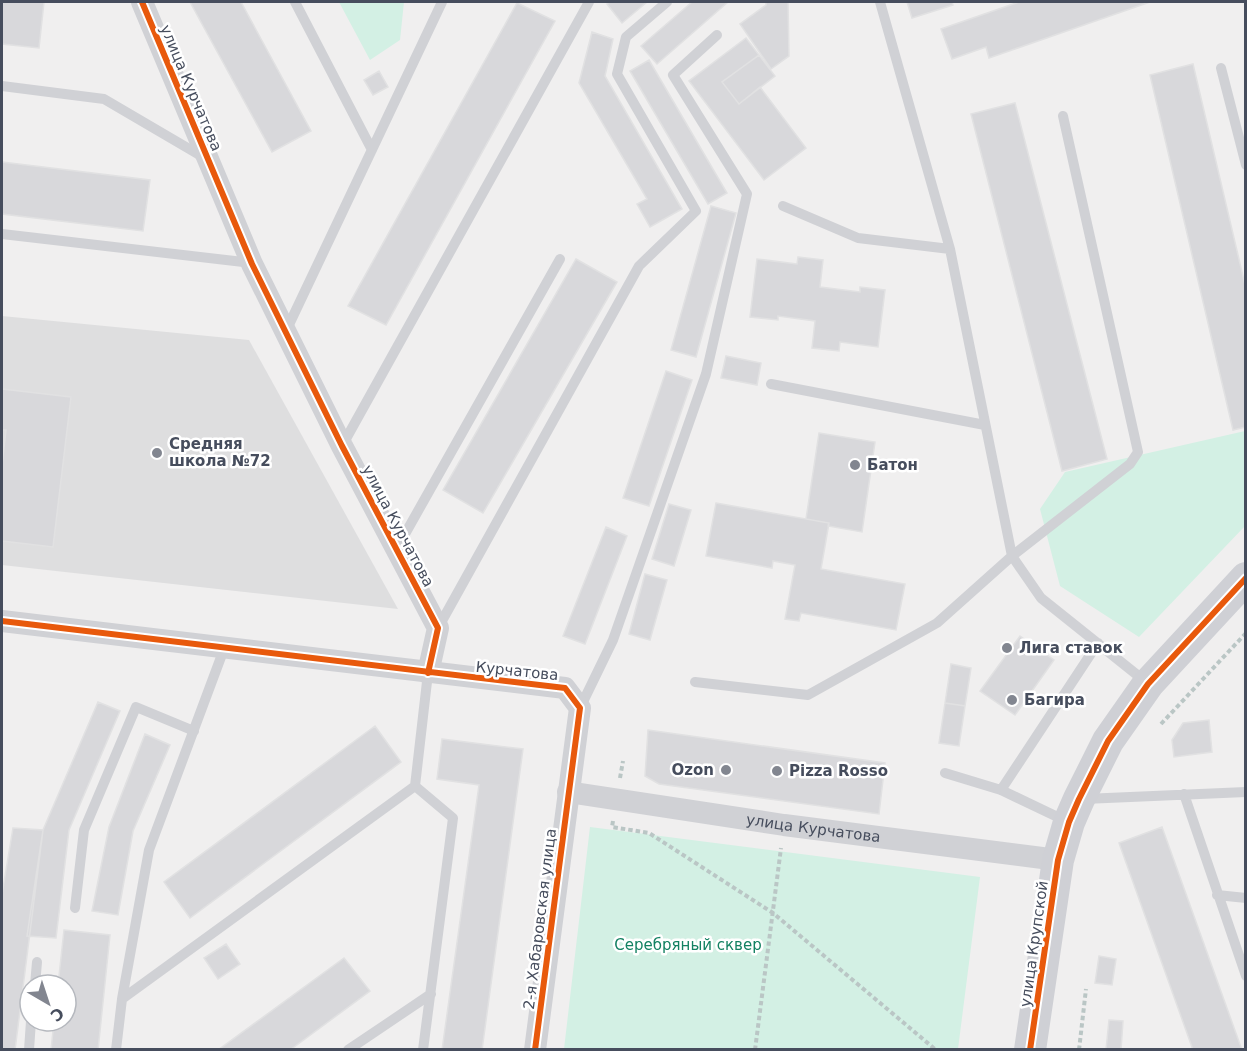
<svg xmlns="http://www.w3.org/2000/svg" width="1247" height="1051" viewBox="0 0 1247 1051" font-family="'DejaVu Sans',sans-serif">
	<rect width="100%" height="100%" fill="#f0efef"/>
	<path fill="#dededf" d="M2,316l247,24 149,269 -396,-44z"/>
	<path fill="#d3f0e4" d="M339,2h65l-4,38 -30,20z
		M1245,431v95l-106,111 -79,-51 -20,-77 25,-37z
		M590,827l390,50 -22,172h-394z"/>
	<path fill="#d8d8db" stroke="#e1e1e2" stroke-width="1.5" d="M2,2h42l-5,46 -37,-4z
		M190,2h51l70,129 -39,21z
		M609,2h38l-25,21 -15,-19z
		M692,2h36l-71,62 -16,-18z
		M766,2h22l1,54 -18,13 -31,-45 26,-19z
		M907,2h45l1,3 -41,13z
		M1019,2h131l-161,56 -3,-11 -34,12 -11,-30z
		M517,3l38,18 -169,304 -38,-19z
		M592,32l21,7 -8,37 77,133 -32,18 -13,-23 10,-5 -68,-116z
		M746,38l13,17 -37,27 17,22 21,-17 46,61 -42,32 -75,-99z
		M759,55l16,21 -36,28 -17,-22z
		M649,60l78,133 -19,11 -78,-133z
		M1193,64l53,225v138l-13,3 -83,-355z
		M379,71l9,16 -15,8 -9,-15z
		M1015,103l92,356 -45,12 -91,-357z
		M2,162l148,18 -7,51 -141,-17z
		M711,206l25,7 -40,144 -25,-7z
		M798,257l25,3 -3,27 40,5v-5l25,3 -7,57 -38,-5 -1,9 -27,-3 3,-27 -37,-5v4l-28,-3 7,-58 40,5z
		M576,259l41,23 -134,231 -40,-23z
		M726,356l35,7 -4,22 -36,-7z
		M666,371l26,9 -43,126 -26,-8z
		M2,389l69,8 -18,150 -51,-6v-76l4,-35h-4z
		M819,433l56,9 -13,90 -34,-6 1,-3 -23,-4z
		M716,503l113,20 -8,46 84,15 -9,46 -95,-17 -2,8 -14,-2 10,-54 -22,-4 -1,7 -66,-12z
		M669,504l22,6 -17,56 -22,-7z
		M606,527l21,9 -42,108 -22,-8z
		M645,574l22,6 -17,60 -21,-6z
		M1020,636l34,24 -39,55 -35,-24z
		M951,664l20,4 -6,38 -20,-3z
		M98,702l22,9 -51,119 -13,108 -29,-2 16,-106z
		M945,703l20,3 -6,40 -20,-3z
		M1209,720l3,32 -38,5 -2,-17 11,-17z
		M375,726l26,36 -211,156 -26,-36z
		M648,730l237,33 -6,51 -220,-30 -14,-8z
		M145,734l25,11 -37,86 -15,84 -26,-4 17,-84z
		M442,739l81,10 -41,301h-40l37,-265 -42,-6z
		M1162,827l80,223h-49l-74,-207z
		M13,828l30,2 -28,220h-13v-156z
		M64,930l46,5 -12,115h-47l3,-29h12v-36h-8z
		M226,944l14,20 -22,15 -14,-21z
		M1099,956l17,3 -4,26 -17,-2z
		M344,958l26,33 -80,59h-72z
		M1109,1020l14,1 -2,29h-15z"/>
	<g fill="none" stroke-linecap="round" stroke-linejoin="round">
		<path stroke="#bac6c5" stroke-width="4" stroke-dasharray="4.5 3" stroke-linecap="butt" d="M1161,724l85,-91
			M620,778l3,-17
			M613,821l-1,6 37,6 124,80 163,137
			M755,1050l26,-202
			M1079,1050l7,-61"/>
		<path stroke="#d0d1d5" stroke-width="10" d="M295,2l77,148
			M880,2l70,247 62,307 29,42 105,84
			M1221,68l25,97
			M2,86l102,13 99,58
			M783,206l75,32 92,11
			M2,234l250,29
			M286,331l156,-329
			M771,384l214,41
			M342,446l247,-444
			M396,550l164,-291
			M438,628l201,-362 57,-55 -79,-137 9,-37 41,-35
			M695,682l113,13 129,-72 75,-67 118,-92 8,-12 -75,-336
			M580,708l33,-68 93,-266 41,-180 -74,-119 44,-40
			M945,773l56,17 65,31
			M1001,790l97,-147
			M1184,794l62,182
			M1084,799l162,-7
			M1217,895l29,3
			M75,908l9,-78 52,-123 58,24
			M35,985l2,-23
			M122,999l293,-213
			M29,1050l2,-29
			M116,1050l6,-51 27,-149 75,-201
			M348,1050l83,-56
			M423,1050l30,-232 -38,-32 13,-113"/>
		<g stroke="#d0d1d5" stroke-width="22">
			<path d="M142,2l110,262 90,182 96,182 -10,45"/>
			<path d="M2,621l563,67 15,20 -45,342"/>
			<path id="s1" d="M568,792l216,33 274,35"/>
		</g>
		<path stroke="#cfd0d5" stroke-width="32" d="M1030,1050l28,-190 11,-38 10,-23 29,-58 40,-57 98,-106"/>
		<defs>
			<path id="cycleway" d="M142,2l110,262 90,182 96,182 -10,45
				M2,621l563,67 15,20 -45,342
				M1030,1050l28,-190 11,-38 10,-23 29,-58 40,-57 98,-106"/>
		</defs>
		<use href="#cycleway" stroke="#fff" stroke-width="10"/>
		<use href="#cycleway" stroke="#e8590c" stroke-width="6"/>
	</g>
	<g fill="#828690" stroke="#fff" stroke-width="2">
		<circle cx="157" cy="453" r="6"/>
		<circle cx="855" cy="465" r="6"/>
		<circle cx="1007" cy="648" r="6"/>
		<circle cx="1012" cy="700" r="6"/>
		<circle cx="726" cy="770" r="6"/>
		<circle cx="777" cy="771" r="6"/>
	</g>
	<g text-anchor="middle" dominant-baseline="central" stroke-width="5" stroke-linejoin="round" paint-order="stroke">
		<g font-size="15" fill="#464d5d" stroke="#fff">
			<text transform="translate(191 88) rotate(67)">улица Курчатова</text>
			<text transform="translate(398 526) rotate(62)">улица Курчатова</text>
			<text transform="translate(517 671) rotate(6)">Курчатова</text>
			<text stroke="none"><textPath href="#s1" startOffset="248">улица Курчатова</textPath></text>
			<text transform="translate(540 919) rotate(-83)">2-я Хабаровская улица</text>
			<text transform="translate(1034 944) rotate(-82)">улица Крупской</text>
		</g>
		<g font-size="15" font-weight="bold" fill="#464d5d" stroke="#fff" text-anchor="start">
			<text x="169" y="444">Средняя<tspan x="169" dy="17">школа №72</tspan></text>
			<text x="867" y="465">Батон</text>
			<text x="1019" y="648">Лига ставок</text>
			<text x="1024" y="700">Багира</text>
			<text x="714" y="770" text-anchor="end">Ozon</text>
			<text x="789" y="771">Pizza Rosso</text>
		</g>
		<g font-size="15" fill="#138162" stroke="#fff">
			<text x="688" y="945">Серебряный сквер</text>
		</g>
	</g>
	<rect width="1247" height="1051" fill="none" stroke="#464d5d" stroke-width="6"/>
	<g transform="translate(48 1003) rotate(141)"><circle r="28" fill="#ffffff" stroke="#b5b8be" stroke-width="1.5"/>
	<path d="M0-4.5L10 22L0 15L-10 22Z" fill="#828690"/>
	<text y="-9" font-size="16" font-weight="bold" text-anchor="middle" fill="#464d5d">С</text>
	</g>
</svg>
